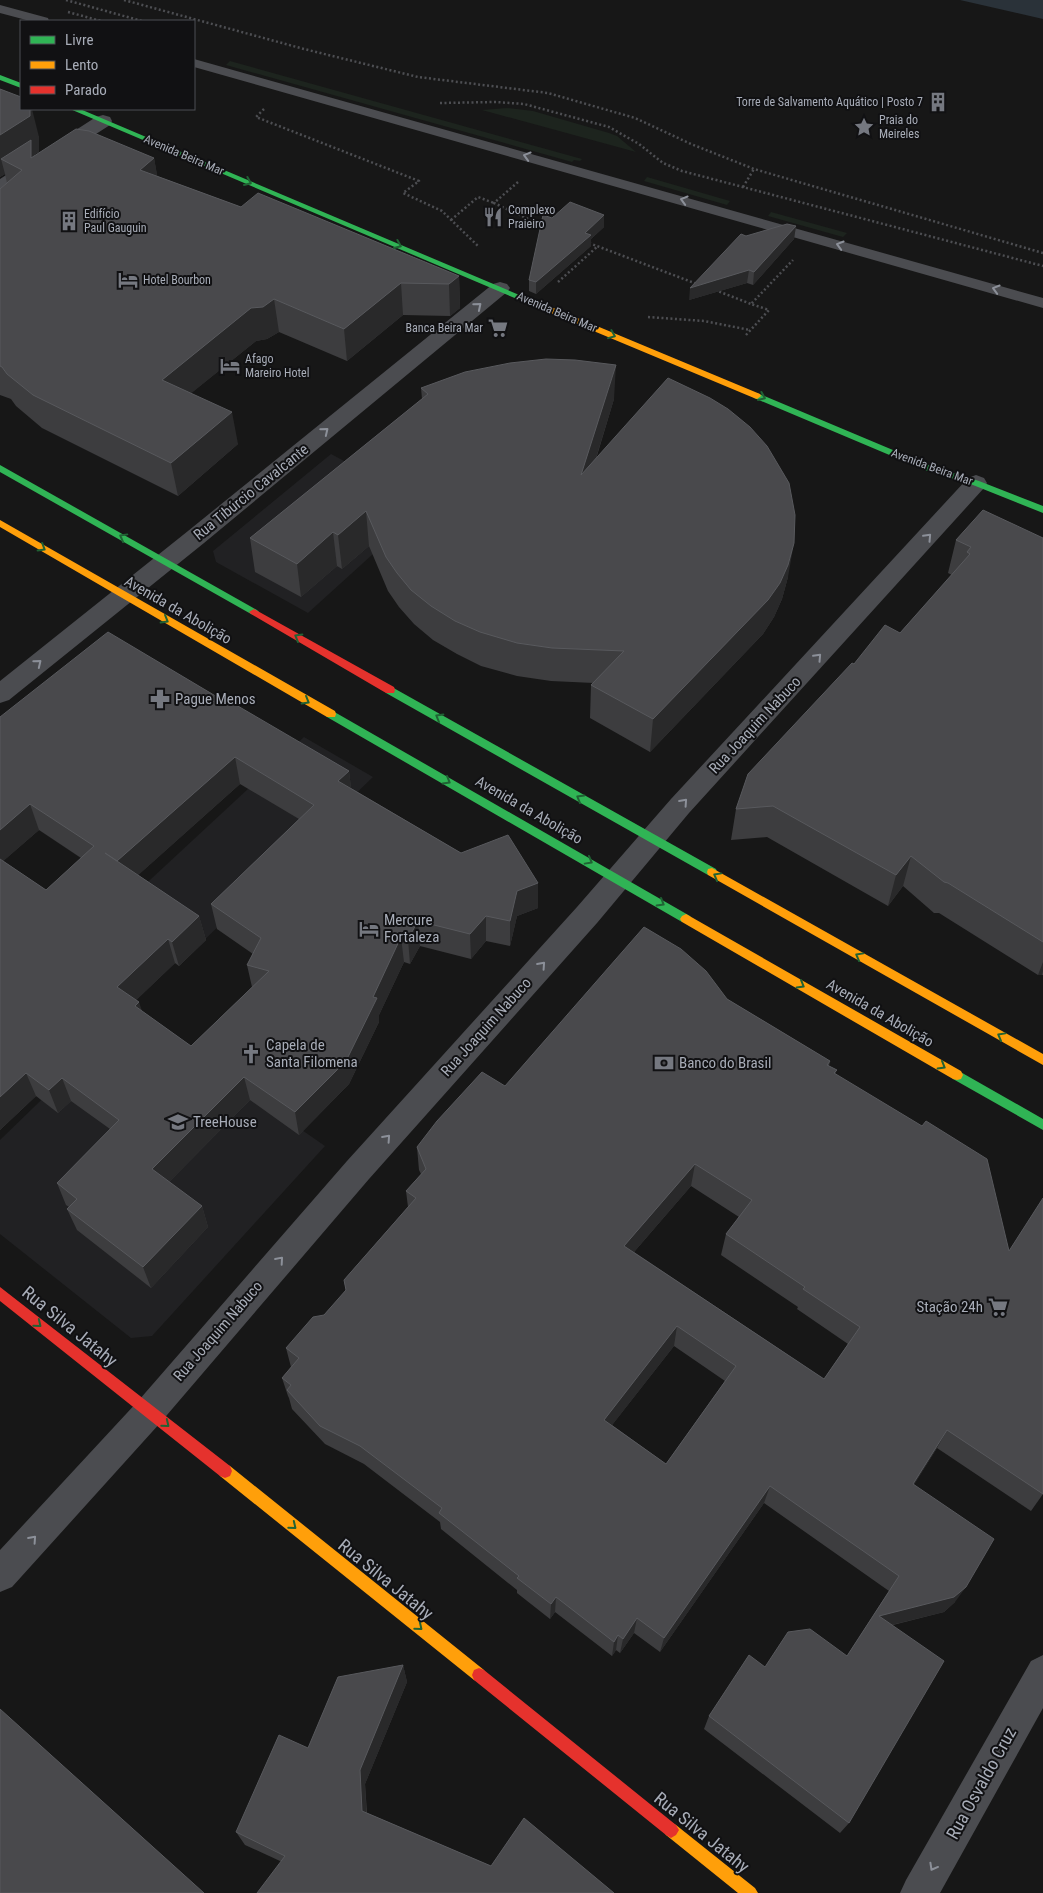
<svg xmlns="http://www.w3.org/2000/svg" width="1043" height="1893" viewBox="0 0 1043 1893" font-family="'Roboto Condensed',sans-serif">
	<rect width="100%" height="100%" fill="#171717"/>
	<path fill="#212123" d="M331,454l96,51 -119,108 -92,-51 -3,-11z
		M304,737l69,40 -178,172 -86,-31z
		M132,1012l193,134 -173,190 -21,2 -131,-104v-94z"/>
	<path fill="#1d241e" d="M230,61l352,98 -2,2 -6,-1 -2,2 -346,-97z
		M507,108l26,3 76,22 8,3 19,16 -154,-42z
		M647,177l83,24 -3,4 -83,-24z
		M771,212l76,21 -4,4 -75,-21z"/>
	<path fill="#2a3239" d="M960,0h83v19z"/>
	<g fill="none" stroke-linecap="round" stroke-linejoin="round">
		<path stroke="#4d4e52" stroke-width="2.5" stroke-dasharray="2 2.5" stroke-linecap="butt" d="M66,0l76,21
			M124,0l180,49 114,28 130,16 87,25 56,26 63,25 289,84
			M68,12l33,9
			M440,103l56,-1 28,2 85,23 30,17 24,19 19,8 361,95
			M264,109l-8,8 163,64 -16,12 39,18 36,35
			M518,182l-24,21 49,23
			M743,187l11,-18
			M451,220l27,-23 16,6
			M589,243l108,41
			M558,282l40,-36
			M715,290l36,14
			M648,317l56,4 46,9
			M746,335l23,-25 -18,-6 42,-44"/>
		<path fill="#4b4c50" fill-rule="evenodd" d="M0,5l48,13 1,3h-19l-30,-8z
			M194,59l849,239v10l-849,-241z"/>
		<path fill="#4b4c50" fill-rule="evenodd" d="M103,115l7,2 2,4 -2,4 -103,66 -7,2v-14l96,-62z
			M500,282l7,2 3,4 -3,4 -303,251 -195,157 -9,3v-22l188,-150 305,-247z
			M976,475l8,3 3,5 -3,5 -295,325 -92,110 -228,256 -208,243 -149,165 -12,5v-42l139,-150 208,-239 230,-254 94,-108 297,-321z
			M1043,1655v53l-103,185h-40l6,-13 125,-219z"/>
		<path fill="#30b455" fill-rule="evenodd" d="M0,75l21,8v5l-21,-8z
			M70,109h10l444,188 -4,3 -3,-1z
			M757,393l174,73 48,15 64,25v7l-70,-28 -48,-15 -171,-72 -1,-2z
			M0,465l257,145 2,2 -5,3 -3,-1 -251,-142z
			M390,686l326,183 1,3 -1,3h-8l-322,-182 -1,-3 1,-3z
			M331,710l359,206 2,3 -2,3h-8l-355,-205 -1,-3z
			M957,1070l86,49v11l-90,-51 -2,-4 2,-4z"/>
		<path fill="#ff9f0a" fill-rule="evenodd" d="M520,294l240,100 1,2 -4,3 -3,-1 -237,-99v-4z
			M0,520l335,191 1,3 -1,3h-8l-327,-190z
			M712,868l331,186v11l-335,-190 -1,-3 1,-3z
			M686,914l275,157 2,4 -2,4 -4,1 -4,-1 -271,-157 -2,-3 2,-3z
			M225,1464l5,2 254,204 2,5 -2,5 -5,2 -5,-2 -254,-204 -2,-5 2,-5z
			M671,1822l5,3 79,63 3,5h-20l-72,-58 -3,-5 3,-5z"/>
		<path fill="#e5322d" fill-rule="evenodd" d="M254,609l140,78 1,3 -1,3h-8l-135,-79 -2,-2z
			M0,1287l230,179 2,5 -2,5 -5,2 -5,-2 -220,-175z
			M479,1668l5,2 192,155 3,5 -3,5 -5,3 -5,-3 -192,-155 -2,-5 2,-5z"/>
	</g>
	<path fill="#3d3d3f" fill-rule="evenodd" d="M0,89l39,48v15l-4,2v2l119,2 3,18 84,31 218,69 1,32 -10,8 -47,-1 -56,46 -68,-29 -12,7 -11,2 -65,52 47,51 -60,52 -136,-68 -26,-22 -5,-7 -11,-4v-206l7,-6 -2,-9 -5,3z
		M552,218l52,9 -13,12v7l-55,48 -7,-3v-11z
		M796,226l-2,13 -41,46 -6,-2 -58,17 57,-64z
		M421,388l193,11 -18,60 192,118 -6,22 -8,18 -11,17 -113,118 -60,-34 1,-33 3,-2 -43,-2 -34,-5 -36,-10 -24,-12 -24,-14 -19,-16 -15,-17 -11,-16 -19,-45 -27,23 -5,-3 -36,31 -46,-25 -5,-34 172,-139z
		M1043,538v437h-5l-99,-62h-5l-31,-27 -15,20 -121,-69 -36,3 5,-31 118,-145 46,-31 52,-58 -4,-2 8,-33z
		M229,704l120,67 2,17 110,65 77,30v25l-21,8 -7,30 -24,-5 -15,18 -51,-13 -10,18 -6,-2 -25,53v7l-30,62 -50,51 -49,-35 -81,82 33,24 6,21 -57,61 -74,-58 -10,-21 2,-2 -3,-2 -9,-22 53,-54 -39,-28 -13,12 -22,-17 -36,34v-413zM240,784l59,35 -88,85 6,25 36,25 -6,11 5,22 -61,59 -49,-35 -6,-11 39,-37 4,3 27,-26 -7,-24 -61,-41zM39,830l42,28 -35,32 -43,-29z
		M727,999l103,62 -1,5 8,4 -2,4 208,420 -12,17 -94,-63 -23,36 41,118 -11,10 -51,13 -44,198 -9,10 -136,-104 5,-13 56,-49 82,-11 42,-65 -125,-88 -104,149 -26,-19 -14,20 -4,-3 -4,6 -57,-44 -5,7 -33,-26v-3l-76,-61 -1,-7 -76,-58 -39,-20 -33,-35 -3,-11 -1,-2 -6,-18 9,-11 -5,-19 38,-33 22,-24 -2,-11 64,-73 -2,-16 15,-17 -2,-4 -2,-23 88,-61zM691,1186l48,31 -13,17 -5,21 77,52 -1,2 51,35 -24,35 -190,-127zM674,1346l51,35 -59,83 -54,-39z
		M403,1665l4,17 -42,102 2,29 124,53 -211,-5 -35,-16 -9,-13 72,-84z"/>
	<path fill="#29292a" d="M30,109h2l7,28v15l-4,2 4,19 -8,-15 -30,1 4,15 -5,3v-42z
		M154,158l6,32 -20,-20z
		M604,215v12l-13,12v7l-55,48v-12l49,-49z
		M796,226l-2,13 -41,46 1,-13z
		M749,270l-2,13 -58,17 1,-12z
		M459,276l1,32 -10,8 -1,-32z
		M401,283l2,32 -56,46 -3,-32z
		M274,299l5,33 -12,7 -11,2 -88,71 -6,-32 89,-72z
		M616,365l-2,34 -34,111 1,-35z
		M232,412l6,32 -60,52 -7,-33z
		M366,511l3,35 -27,23 -4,-34z
		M333,532l4,34 -36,31 -4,-33z
		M794,543l-6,34 -6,22 -8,18 -11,17 -113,118 3,-33z
		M235,757l5,27 -115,103 -8,-26z
		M349,771l3,26 -14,-16z
		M30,804l9,26 -39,34v-34z
		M911,856l-8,30 -15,20 8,-31z
		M538,883v25l-21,8 -7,30v-25l7,-30z
		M199,916l7,24 -27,26 -7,-24z
		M486,916v25l-15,18 -1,-25z
		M418,921l2,25 -10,18 -2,-25z
		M401,937l3,25 -25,53v7l-30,62 -50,51 -4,-23 78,-115z
		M168,939l7,24 -50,48 -8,-24z
		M1043,962v9l-1,4h-4z
		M139,1002l8,24 -12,-20z
		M26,1073l10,23 -36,34v-33z
		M244,1077l6,23 -90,91 -8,-22z
		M62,1078l9,23 -13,12 -9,-23z
		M695,1164l-4,22 -70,81 3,-21z
		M202,1206l6,21 -57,61 -8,-21z
		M677,1326l-3,20 -72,92 2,-18z
		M947,1430l-10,18 -33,53 9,-17z
		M770,1486l-6,17 -104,149 4,-14z
		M966,1587l-11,15 -11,10 -73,18 8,-14z
		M556,1597l-1,15 -5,7 1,-15z
		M637,1618l-3,15 -14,20 3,-14z
		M618,1635l-2,15 -4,6 2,-14z
		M403,1665l4,17 -42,102 2,40 -5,-13 -2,-41z"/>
	<path fill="#49494c" stroke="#58595d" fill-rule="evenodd" d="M0,89l21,8v12h9v7l-30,19z
		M76,129l13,2 65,27 -14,12 101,37 17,-14 201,83 -10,8 -48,-1 -57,46 -70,-30 -11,8 -12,1 -89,72 70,32 -61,51 -138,-68 -26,-21 -5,-7 -2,-1v-177l22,-19 -21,-11 30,-19v18z
		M570,202l34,13 -19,18 6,2 -55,47 -7,-2 14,-65 9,3z
		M787,224l9,2 -42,46 -5,-2 -59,18 51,-54 5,2z
		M546,359l29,1 41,5 -35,110 87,-97 42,20 18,11 22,18 17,19 22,37 6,32 -1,28 -6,22 -8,18 -12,17 -115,119 -62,-34 33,-34 -72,-3 -35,-5 -37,-11 -25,-11 -24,-15 -20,-16 -14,-17 -11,-16 -20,-46 -28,24 -5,-3 -36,32 -47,-26 178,-144 -7,-6 44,-16 45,-9z
		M983,510l60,28v404l-95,-59 -4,-1 -33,-26 -15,19 -123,-69 -37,3 12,-35 104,-111 2,1 31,-39 15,8 70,-79 -3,-2 4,-5 -15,-7z
		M108,632l121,72 2,-2 118,69 -11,10 123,72 47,-18 30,48 -21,8 -7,30 -24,-5 -16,18 -52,-13 -10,18 -7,-2 -28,60 4,1 -31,63 -51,51 -51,-35 -92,92 50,37 -59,61 -76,-58 10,-10 -20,-16 62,-63 -57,-42 -13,12 -23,-17 -26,24v-238l46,31 48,-44 -64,-42 -30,26v-113zM235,757l79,48 -103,99 50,34 -14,27 22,6 -78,75 -56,-40 4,-4 -22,-15 51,-48 4,3 27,-26 -94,-63 12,8z
		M644,927l37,22 25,22 21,28 103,62 -3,4 10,5 -3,3 88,53 4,-5 61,38 22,92 34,-53v296l-96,-64 -34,54 81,55 -28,48 -12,10 -75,19 65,45 -95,162 -140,-107 40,-61 16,12 23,-35 22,-3 37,27 52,-80 -129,-90 -106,152 -27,-20 -14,21 -5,-4 -4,7 -58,-45 -5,7 -34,-26 2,-2 -80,-63 3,-5 -82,-62 -40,-20 -33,-36 4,-5 -9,-7 17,-20 -13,-10 27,-31 11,-2 22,-25 -2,-10 72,-82 -10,-7 20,-22 -9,-22 20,-26 45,-49 23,14zM695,1164l57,36 -26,34 79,53 -2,2 57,38 -36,52 -200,-133zM677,1326l59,40 -70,98 -62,-44z
		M403,1665l-43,105 2,41 129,55 33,-48 90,75h-357l28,-37 -49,-24 43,-97 29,13 30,-71z
		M0,1709l204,184h-204z"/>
	<defs><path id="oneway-chevron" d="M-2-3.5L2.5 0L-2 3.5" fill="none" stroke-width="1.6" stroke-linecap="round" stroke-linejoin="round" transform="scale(1.25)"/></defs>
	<g stroke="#8c9099">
		<use href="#oneway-chevron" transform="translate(527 156) rotate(-164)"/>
		<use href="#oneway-chevron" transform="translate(684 200) rotate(-164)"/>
		<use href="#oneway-chevron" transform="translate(840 245) rotate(-164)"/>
		<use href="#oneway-chevron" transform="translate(996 289) rotate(-164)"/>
		<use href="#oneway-chevron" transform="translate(478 306) rotate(-40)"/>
		<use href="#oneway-chevron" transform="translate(325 431) rotate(-39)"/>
		<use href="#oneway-chevron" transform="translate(928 537) rotate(-47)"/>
		<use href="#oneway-chevron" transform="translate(818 657) rotate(-47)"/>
		<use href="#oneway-chevron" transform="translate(38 663) rotate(-39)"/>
		<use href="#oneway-chevron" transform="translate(684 802) rotate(-48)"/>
		<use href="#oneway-chevron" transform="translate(542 965) rotate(-48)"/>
		<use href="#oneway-chevron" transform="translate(387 1138) rotate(-48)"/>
		<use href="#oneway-chevron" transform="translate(280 1260) rotate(-49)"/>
		<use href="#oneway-chevron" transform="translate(33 1539) rotate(-48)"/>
		<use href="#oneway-chevron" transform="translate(933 1867) rotate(119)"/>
	</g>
	<g stroke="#206234">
		<use href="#oneway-chevron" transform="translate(248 182) rotate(23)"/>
		<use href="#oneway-chevron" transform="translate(398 245) rotate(23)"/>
		<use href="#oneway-chevron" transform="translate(612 335) rotate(22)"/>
		<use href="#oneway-chevron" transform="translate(762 397) rotate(23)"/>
		<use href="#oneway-chevron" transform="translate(123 537) rotate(-151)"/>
		<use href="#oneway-chevron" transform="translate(42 548) rotate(31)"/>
		<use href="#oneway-chevron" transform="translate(165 620) rotate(30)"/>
		<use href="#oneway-chevron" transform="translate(298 637) rotate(-150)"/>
		<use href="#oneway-chevron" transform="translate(306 701) rotate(30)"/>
		<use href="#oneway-chevron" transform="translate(439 717) rotate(-150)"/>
		<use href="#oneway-chevron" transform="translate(447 781) rotate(30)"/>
		<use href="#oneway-chevron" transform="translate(580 798) rotate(-150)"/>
		<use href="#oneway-chevron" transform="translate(589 861) rotate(29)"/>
		<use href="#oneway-chevron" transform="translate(717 876) rotate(-151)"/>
		<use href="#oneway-chevron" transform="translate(661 903) rotate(30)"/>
		<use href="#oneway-chevron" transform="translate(859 956) rotate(-151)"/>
		<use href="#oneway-chevron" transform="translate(801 985) rotate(30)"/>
		<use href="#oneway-chevron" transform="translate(1001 1036) rotate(-151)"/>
		<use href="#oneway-chevron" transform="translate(942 1066) rotate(30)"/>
		<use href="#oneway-chevron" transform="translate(38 1324) rotate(39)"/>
		<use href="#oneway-chevron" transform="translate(166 1424) rotate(39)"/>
		<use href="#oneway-chevron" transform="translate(293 1526) rotate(39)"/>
		<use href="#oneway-chevron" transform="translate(419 1627) rotate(39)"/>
	</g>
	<defs>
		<symbol id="building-bare" viewBox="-9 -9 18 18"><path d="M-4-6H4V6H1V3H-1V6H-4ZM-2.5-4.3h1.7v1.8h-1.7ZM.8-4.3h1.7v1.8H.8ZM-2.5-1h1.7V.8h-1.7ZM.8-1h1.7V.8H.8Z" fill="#757880" stroke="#111113" stroke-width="2.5" paint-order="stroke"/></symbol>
		<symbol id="sight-bare" viewBox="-9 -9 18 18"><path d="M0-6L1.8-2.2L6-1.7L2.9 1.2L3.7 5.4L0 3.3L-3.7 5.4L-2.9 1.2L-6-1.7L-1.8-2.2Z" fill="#757880" stroke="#111113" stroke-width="2.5" paint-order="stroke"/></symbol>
		<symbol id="restaurant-bare" viewBox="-9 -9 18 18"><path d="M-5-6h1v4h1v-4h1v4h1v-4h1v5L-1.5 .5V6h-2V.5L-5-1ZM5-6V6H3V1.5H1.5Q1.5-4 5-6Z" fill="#757880" stroke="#111113" stroke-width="2.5" paint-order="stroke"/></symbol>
		<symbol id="hotel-bare" viewBox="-9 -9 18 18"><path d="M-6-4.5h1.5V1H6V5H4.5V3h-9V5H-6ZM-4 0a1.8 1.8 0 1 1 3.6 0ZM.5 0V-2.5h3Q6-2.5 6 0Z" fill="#757880" stroke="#111113" stroke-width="2.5" paint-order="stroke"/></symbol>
		<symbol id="supermarket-bare" viewBox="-9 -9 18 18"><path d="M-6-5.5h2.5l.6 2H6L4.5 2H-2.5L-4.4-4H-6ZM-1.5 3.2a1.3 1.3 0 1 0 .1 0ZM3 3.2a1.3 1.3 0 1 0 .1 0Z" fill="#757880" stroke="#111113" stroke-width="2.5" paint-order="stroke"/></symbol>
		<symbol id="pharmacy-bare" viewBox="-9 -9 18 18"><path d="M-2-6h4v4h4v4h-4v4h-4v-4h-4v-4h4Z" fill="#757880" stroke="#111113" stroke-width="2.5" paint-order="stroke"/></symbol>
		<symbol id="church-bare" viewBox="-9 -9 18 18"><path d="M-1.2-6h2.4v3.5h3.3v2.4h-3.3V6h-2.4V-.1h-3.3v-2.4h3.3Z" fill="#757880" stroke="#111113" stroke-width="2.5" paint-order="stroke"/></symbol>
		<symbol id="bank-bare" viewBox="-9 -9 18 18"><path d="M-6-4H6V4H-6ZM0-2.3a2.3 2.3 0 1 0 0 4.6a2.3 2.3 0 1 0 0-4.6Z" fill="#757880" stroke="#111113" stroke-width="2.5" paint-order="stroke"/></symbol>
		<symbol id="school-bare" viewBox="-9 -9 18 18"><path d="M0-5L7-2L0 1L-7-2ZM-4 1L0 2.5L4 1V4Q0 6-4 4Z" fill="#757880" stroke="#111113" stroke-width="2.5" paint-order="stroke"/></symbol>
	</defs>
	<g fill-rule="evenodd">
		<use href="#building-bare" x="924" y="88" width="28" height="28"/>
		<use href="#sight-bare" x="850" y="113" width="28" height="28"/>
		<use href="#restaurant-bare" x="479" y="203" width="28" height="28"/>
		<use href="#building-bare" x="55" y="207" width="28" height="28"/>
		<use href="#hotel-bare" x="114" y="266" width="28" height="28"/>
		<use href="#supermarket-bare" x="484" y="314" width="28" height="28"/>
		<use href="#hotel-bare" x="216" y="352" width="28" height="28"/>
		<use href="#pharmacy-bare" x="146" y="685" width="28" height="28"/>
		<use href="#hotel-bare" x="355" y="915" width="28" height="28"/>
		<use href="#church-bare" x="237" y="1040" width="28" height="28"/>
		<use href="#bank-bare" x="650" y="1049" width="28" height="28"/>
		<use href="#school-bare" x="164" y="1108" width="28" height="28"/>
		<use href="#supermarket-bare" x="984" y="1293" width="28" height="28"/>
	</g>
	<g text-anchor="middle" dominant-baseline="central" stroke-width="4" stroke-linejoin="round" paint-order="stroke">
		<g font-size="12" fill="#a8adb8" stroke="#111113" text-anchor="start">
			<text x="923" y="102" text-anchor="end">Torre de Salvamento Aquático | Posto 7</text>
			<text x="879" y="120">Praia do<tspan x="879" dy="14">Meireles</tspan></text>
			<text x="508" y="210">Complexo<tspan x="508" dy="14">Praieiro</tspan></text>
			<text x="84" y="214">Edifício<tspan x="84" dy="14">Paul Gauguin</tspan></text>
			<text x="143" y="280">Hotel Bourbon</text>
			<text x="483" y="328" text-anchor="end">Banca Beira Mar</text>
			<text x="245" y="359">Afago<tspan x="245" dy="14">Mareiro Hotel</tspan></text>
		</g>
		<g font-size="12" fill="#a8adb8" stroke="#111113">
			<text transform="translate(184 155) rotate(23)">Avenida Beira Mar</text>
			<text transform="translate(557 312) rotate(23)">Avenida Beira Mar</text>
			<text transform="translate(932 467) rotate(20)">Avenida Beira Mar</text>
		</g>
		<g font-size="15" fill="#a8adb8" stroke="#111113">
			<text transform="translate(251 492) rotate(-39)">Rua Tibúrcio Cavalcante</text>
			<text transform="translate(178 610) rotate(30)">Avenida da Abolição</text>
			<text transform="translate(755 725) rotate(-47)">Rua Joaquim Nabuco</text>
			<text transform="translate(529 810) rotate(30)">Avenida da Abolição</text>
			<text transform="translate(880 1013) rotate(30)">Avenida da Abolição</text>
			<text transform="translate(486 1027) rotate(-48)">Rua Joaquim Nabuco</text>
			<text transform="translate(218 1331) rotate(-49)">Rua Joaquim Nabuco</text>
		</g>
		<g font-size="15" fill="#a8adb8" stroke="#111113" text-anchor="start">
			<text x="175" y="699">Pague Menos</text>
			<text x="384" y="920">Mercure<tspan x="384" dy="17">Fortaleza</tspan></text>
			<text x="266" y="1045">Capela de<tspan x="266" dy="17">Santa Filomena</tspan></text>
			<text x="679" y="1063">Banco do Brasil</text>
			<text x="193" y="1122">TreeHouse</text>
			<text x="983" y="1307" text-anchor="end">Stação 24h</text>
		</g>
		<g font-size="18" fill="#a8adb8" stroke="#111113">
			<text transform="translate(70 1326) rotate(39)">Rua Silva Jatahy</text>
			<text transform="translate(386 1579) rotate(39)">Rua Silva Jatahy</text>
			<text transform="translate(981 1783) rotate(-61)">Rua Osvaldo Cruz</text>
			<text transform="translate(702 1832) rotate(39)">Rua Silva Jatahy</text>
		</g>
	</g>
	<rect x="20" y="20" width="175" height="90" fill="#111113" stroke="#4d4f55"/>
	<rect x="30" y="36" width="25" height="8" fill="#30b455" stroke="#4d4f55"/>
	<text x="65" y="45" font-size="15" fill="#a8adb8">Livre</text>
	<rect x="30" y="61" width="25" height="8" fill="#ff9f0a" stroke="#4d4f55"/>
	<text x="65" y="70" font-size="15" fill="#a8adb8">Lento</text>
	<rect x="30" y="86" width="25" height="8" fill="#e5322d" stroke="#4d4f55"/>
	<text x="65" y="95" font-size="15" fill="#a8adb8">Parado</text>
</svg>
